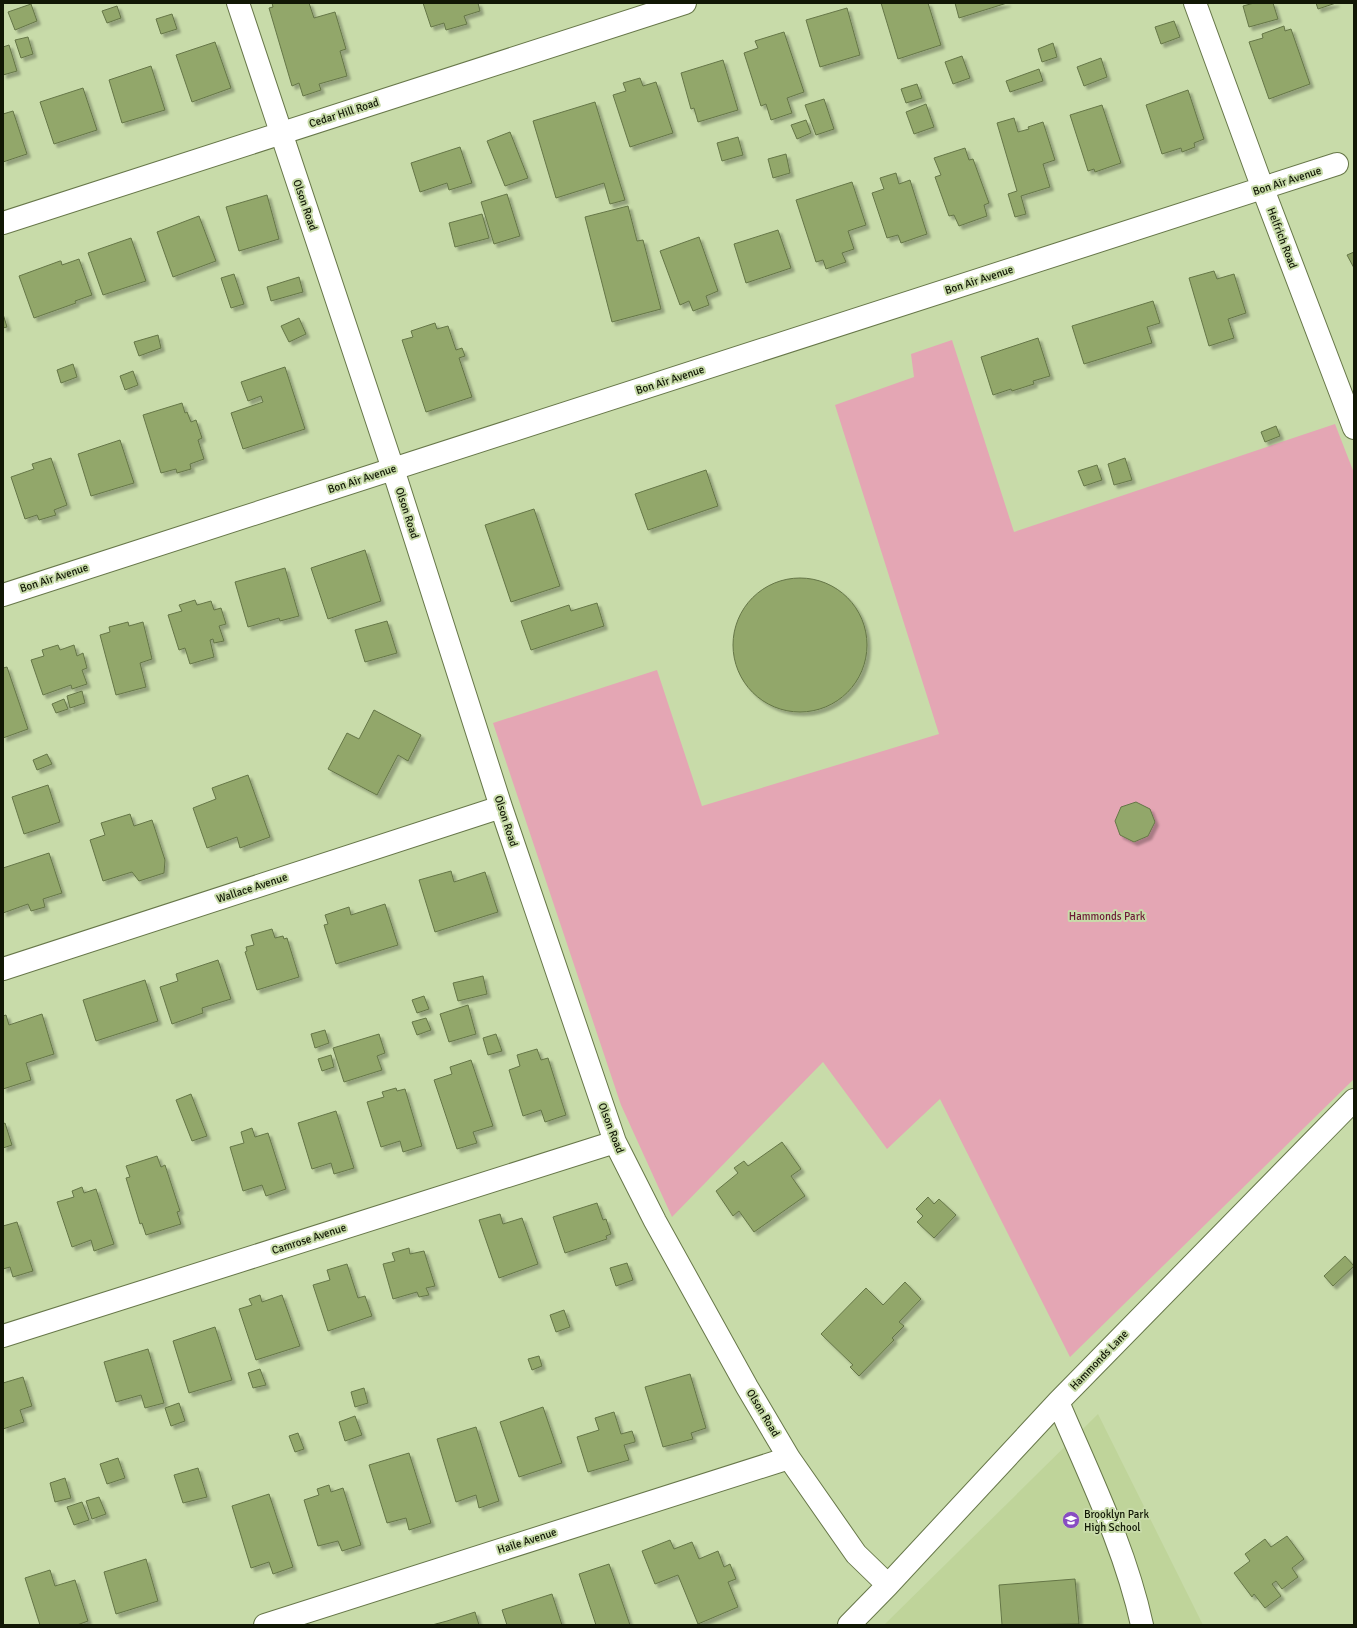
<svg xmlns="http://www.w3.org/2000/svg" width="1357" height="1628" viewBox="0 0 1357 1628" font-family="Signika,sans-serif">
	<defs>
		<filter id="shadow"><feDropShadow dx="3.5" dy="3.5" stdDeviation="1" flood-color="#0004"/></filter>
	</defs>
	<rect width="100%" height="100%" fill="#c8dba9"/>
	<path fill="#bfd49a" d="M1098,1414l105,211h-319z"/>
	<path fill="#e4a6b4" d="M952,340l62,192 321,-108 19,49v606l-284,278 -130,-258 -53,50 -64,-87 -151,155 -51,-112 -128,-382 164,-53 45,136 237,-72 -104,-329 79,-28 -3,-23z"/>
	<path fill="#92a76a" stroke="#657647" filter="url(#shadow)" d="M272,3h37l5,15 21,-6 11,37 -6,2 7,25 -28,8 2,6 -18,6 -4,-13 -7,3 -23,-78 4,-1z
		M423,3h55l2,8 -16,5 3,8 -21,6 -2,-7 -13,4z
		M881,3h47l13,42 -43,14z
		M955,3h52l-48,15z
		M1254,3h19l5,16 -29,8 -6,-21z
		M1316,3h20l-18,6z
		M31,4l6,17 -22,9 -7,-18z
		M117,6l4,12 -14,5 -5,-12z
		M847,8l13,47 -40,12 -14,-47z
		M172,14l5,15 -16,5 -5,-15z
		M1174,21l6,16 -19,7 -6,-17z
		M1284,26l1,5 6,-2 19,55 -41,15 -20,-57 14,-4 -1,-4z
		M784,32l20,60 -17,6 5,15 -21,7 -5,-16 -5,2 -17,-53 14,-5 -3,-7z
		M28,37l5,17 -12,4 -6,-18z
		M215,42l16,46 -39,14 -16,-47z
		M1053,43l4,14 -15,5 -4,-13z
		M9,45l8,26 -14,4v-28z
		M962,56l8,22 -17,6 -8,-22z
		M1101,58l6,19 -23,9 -7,-19z
		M723,60l15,50 -40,12 -4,-14 -3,1 -10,-36z
		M151,66l14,44 -43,13 -13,-43z
		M1039,69l4,12 -33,11 -4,-11z
		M640,78l3,8 13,-4 17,51 -43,14 -17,-52 13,-4 -3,-8z
		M917,84l5,14 -16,5 -5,-14z
		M83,88l14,42 -43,14 -14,-42z
		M1188,90l16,49 -10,4 1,4 -5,2 -8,3 -1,-4 -19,6 -16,-49z
		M824,99l10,30 -18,6 -11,-30z
		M595,102l30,98 -15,4 -6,-21 -48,15 -23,-77z
		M926,104l8,23 -20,7 -8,-22z
		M1102,105l19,58 -26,9 -1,-3 -6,2 -18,-56z
		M13,111l14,43 -24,8v-48z
		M1014,118l4,14 11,-3 -1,-2 15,-5 12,38 -12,4 7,23 -29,9 5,18 -11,3 -7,-23 9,-3 -20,-68z
		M806,120l5,13 -14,6 -6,-14z
		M510,132l18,46 -23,8 -18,-45z
		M738,137l5,18 -21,6 -5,-18z
		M460,147l12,36 -23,7 -2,-7 -27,9 -9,-29z
		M965,148l4,12 4,-1 16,44 -5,2 3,11 -28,10 -5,-11 -5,1 -14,-39 6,-2 -7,-17z
		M786,154l4,19 -17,5 -5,-19z
		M896,173l3,11 11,-4 17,54 -26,9 -3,-8 -11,3 -15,-45 12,-4 -4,-11z
		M852,182l14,43 -18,6 6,18 -12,4 4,9 -20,7 -3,-9 -7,2 -20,-62z
		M507,194l13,42 -26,8 -13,-42z
		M267,195l12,44 -40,12 -13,-44z
		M628,206l9,35 6,-1 18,69 -49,13 -27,-105z
		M482,214l7,24 -34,9 -6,-24z
		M199,216l17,45 -43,16 -16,-45z
		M778,230l13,38 -45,15 -12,-39z
		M699,237l19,54 -12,5 3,9 -16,6 -4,-10 -9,4 -20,-54z
		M131,238l15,43 -43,14 -15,-42z
		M1354,252v16l-7,-13z
		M79,259l13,36 -17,6 1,2 -42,15 -15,-42 41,-15h1l1,4z
		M1214,271l3,8 17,-5 12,39 -18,6 6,19 -25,8 -20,-68z
		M234,274l10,30 -13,4 -10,-30z
		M299,277l4,15 -32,9 -4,-14z
		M1153,301l7,22 -13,4 5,16 -68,21 -12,-38z
		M3,314l4,13 -4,1z
		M299,318l7,16 -17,8 -8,-16z
		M435,323l2,6 11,-3 8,24 6,-2 3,8 -6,2 13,39 -46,15 -24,-72 11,-3 -2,-6z
		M158,335l3,13 -22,8 -5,-14z
		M1038,338l12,38 -17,5 1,3 -22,7 -1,-2 -18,6 -12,-38z
		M73,364l4,13 -16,6 -4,-13z
		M285,367l20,62 -62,20 -12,-36 32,-11 -2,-6 -13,5 -7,-19z
		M133,371l5,14 -13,5 -5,-14z
		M182,403l3,10 2,-1 4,10 5,-2 6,18 -4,2 6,19 -14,5 1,5 -14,4 -1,-4 -15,4 -18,-58z
		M1276,426l4,10 -15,6 -4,-10z
		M120,440l14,43 -43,13 -13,-42z
		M51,458l16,47 -13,5 2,5 -17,5 -2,-5 -12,4 -14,-42 23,-8 -2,-5z
		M1125,458l7,22 -18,5 -6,-21z
		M1097,465l5,15 -18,6 -6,-15z
		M706,470l12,36 -70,24 -13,-36z
		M534,509l26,77 -49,16 -26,-77z
		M365,550l16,51 -53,18 -17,-51z
		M285,568l14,48 -19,5 -1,-3 -31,9 -13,-45z
		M733 645a67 67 0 1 1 134 0a67 67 0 1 1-134 0Z
		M195,600l2,5 14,-4 3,9 7,-2 5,16 -7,2 5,15 -10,2 -1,-4 -3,1 4,17 -24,7 -5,-16 -6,2 -11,-35 14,-4 -3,-6z
		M597,603l7,23 -73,24 -10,-29 48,-16 2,6z
		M387,621l10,32 -32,9 -10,-32z
		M128,622l1,4 14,-4 9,37 -12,4 6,24 -30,8 -16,-60 10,-3 -1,-5z
		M58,645l2,5 14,-5 3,11 6,-3 4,15 -5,2 5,14 -15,5 -1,-4 -28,10 -12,-35 13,-4 -2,-6z
		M7,667l21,62 -25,9v-70z
		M82,691l3,12 -15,5 -3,-12z
		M64,699l4,10 -12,4 -4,-9z
		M374,710l47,25 -13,26 -10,-6 -21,40 -49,-26 19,-36 12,6z
		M47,754l5,10 -15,6 -4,-10z
		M248,775l22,62 -30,11 -3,-11 -30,11 -14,-40 23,-9 -4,-11z
		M48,785l12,37 -36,12 -12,-37z
		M1136,802l14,7 5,13 -7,14 -14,6 -14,-7 -5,-14 6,-14z
		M130,814l4,12 18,-6 13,40 -1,13 -25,8 -7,-9 -29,9 -13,-41 15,-5 -4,-12z
		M49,853l13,40 -19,6 2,8 -14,4 -3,-7 -25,9v-45z
		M451,871l3,11 31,-10 13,40 -63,20 -16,-52z
		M385,904l13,41 -62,19 -12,-39 4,-1 -3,-9 24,-8 2,8z
		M272,929l3,9 8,-2 1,3 3,-1 12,39 -42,13 -12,-38 2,-1 -1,-4 8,-2 -3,-10z
		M218,960l13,39 -29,9 1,5 -31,11 -12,-37 18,-6 -2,-7z
		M483,976l4,18 -29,7 -5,-18z
		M145,980l13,41 -62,20 -13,-41z
		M424,996l5,13 -12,4 -5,-13z
		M468,1005l8,29 -27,8 -9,-28z
		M42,1014l12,40 -28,9 5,17 -28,9v-73l3,-1 3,10z
		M426,1018l5,12 -14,5 -5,-13z
		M325,1030l4,13 -14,5 -4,-14z
		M379,1034l6,19 -8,3 5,14 -38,12 -11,-34z
		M496,1034l6,17 -14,4 -5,-17z
		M537,1049l4,11 7,-2 18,57 -21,7 -4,-12 -18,6 -14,-46 11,-4 -3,-11z
		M331,1055l3,12 -12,4 -4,-12z
		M471,1060l22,66 -20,6 4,11 -20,6 -23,-69 18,-6 -2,-7z
		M396,1088l1,3 8,-2 17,57 -19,6 -3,-11 -19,6 -14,-45 17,-5 -2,-5z
		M191,1094l16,42 -15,5 -16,-41z
		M336,1111l18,57 -20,6 -3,-11 -19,6 -14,-46z
		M5,1123l7,22 -9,3v-24z
		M252,1128l3,9 13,-4 18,56 -20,7 -4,-11 -19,6 -13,-44 14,-4 -3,-11z
		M782,1142l19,27 -10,7 14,20 -51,36 -15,-21 -6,5 -17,-25 22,-18 -4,-5 10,-7 4,5z
		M157,1156l4,11 4,-2 15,46 -3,1 4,12 -35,11 -4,-12 -2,1 -14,-46 4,-1 -4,-11z
		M82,1187l2,6 12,-4 18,55 -20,7 -3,-11 -19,7 -15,-45 17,-5 -2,-6z
		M928,1197l6,7 5,-5 17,16 -22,23 -17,-16 6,-6 -7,-7z
		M597,1203l6,17 3,-1 5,15 -5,2 1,3 -42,14 -12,-36z
		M500,1214l3,10 19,-6 16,46 -39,14 -20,-58z
		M17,1222l16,49 -20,6 -3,-10 -7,2v-43z
		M409,1248l1,6 14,-3 11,35 -9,2 3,7 -10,2 -2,-5 -24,7 -10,-35 12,-3 -3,-8z
		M1345,1256l9,10 -21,20 -9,-10z
		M627,1263l6,17 -17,6 -6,-18z
		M347,1264l11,34 7,-2 7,20 -44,15 -15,-46 17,-5 -3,-10z
		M905,1282l16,17 -22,23 5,4 -12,12 2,2 -35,36 -9,-9 3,-2 -32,-31 45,-46 17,17z
		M260,1295l2,7 20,-7 18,51 -44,14 -17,-51 13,-4 -3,-6z
		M564,1310l6,17 -14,5 -6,-17z
		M215,1327l17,53 -43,13 -16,-52z
		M148,1349l16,54 -19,5 -4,-13 -25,7 -12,-40z
		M539,1356l3,10 -10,4 -4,-11z
		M260,1369l6,16 -13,3 -5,-15z
		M690,1374l16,54 -15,5 2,6 -30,8 -18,-60z
		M23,1377l9,29 -12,4 4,12 -21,7v-46z
		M364,1388l4,15 -13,4 -4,-15z
		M179,1403l6,18 -14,5 -6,-18z
		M543,1407l19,56 -43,14 -19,-55z
		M614,1412l7,22 11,-3 3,9v2l-11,3 5,15 -41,12 -11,-35 22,-7 -4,-12z
		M355,1416l7,19 -17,6 -6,-19z
		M476,1427l23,74 -20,7 -3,-13 -20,7 -19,-63z
		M298,1433l6,16 -9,3 -6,-16z
		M409,1453l22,70 -22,7 -3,-12 -19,5 -18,-58z
		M118,1458l7,20 -18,6 -7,-20z
		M198,1468l9,29 -24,6 -9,-28z
		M65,1478l6,20 -16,4 -5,-19z
		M329,1485l2,7 12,-4 18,57 -19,6 -4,-10 -20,5 -14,-46 15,-5 -2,-6z
		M269,1494l24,73 -20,7 -4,-12 -18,6 -19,-62z
		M99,1497l7,17 -14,5 -6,-18z
		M82,1502l7,18 -15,5 -7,-18z
		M1287,1536l17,23 -12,9 6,9 -16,12 -6,-8 -4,3 9,12 -16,12 -11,-14 -2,3 -18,-24 16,-12 -5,-7 20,-15 6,8z
		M670,1540l4,9 18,-7 7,17 19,-8 6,16 6,-3 6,15 -8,3 10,25 -40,17 -20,-49 -23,9 -13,-33z
		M146,1559l12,42 -42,13 -12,-42z
		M609,1564l5,14 16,47h-34l-17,-51z
		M50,1570l5,16 20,-6 13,41 -11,4h-37l-15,-47z
		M1075,1579l4,45 -77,1 -3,-40z
		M552,1594l10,31h-55l-5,-15z
		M475,1612l4,13h-47l15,-4z"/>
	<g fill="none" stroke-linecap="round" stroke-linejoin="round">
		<defs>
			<path id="minor" d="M238,3l155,466 108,338 114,335 40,79 92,166 42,71 67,96 32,31
				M1195,3l68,186 91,239
				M3,223l682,-220
				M3,595l1334,-431
				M3,969l498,-162
				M3,1336l612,-194
				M1058,1402c31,73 67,145 84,223
				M265,1625l524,-167
				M849,1625l39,-40 170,-183 296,-302"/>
		</defs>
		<use href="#minor" stroke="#677749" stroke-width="24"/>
		<use href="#minor" stroke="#fff" stroke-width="22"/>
	</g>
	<defs>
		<symbol id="school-disc" viewBox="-11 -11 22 22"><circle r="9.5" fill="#884cc2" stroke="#c8dba9"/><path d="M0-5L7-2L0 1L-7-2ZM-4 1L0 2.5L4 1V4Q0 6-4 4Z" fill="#fff"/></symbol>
	</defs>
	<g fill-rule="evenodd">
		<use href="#school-disc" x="1061" y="1510" width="20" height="20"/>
	</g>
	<g text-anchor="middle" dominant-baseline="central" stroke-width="4" stroke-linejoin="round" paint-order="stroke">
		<g font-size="11" fill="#111705" stroke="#c8dba9">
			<text transform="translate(344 113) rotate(-18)">Cedar Hill Road</text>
			<text transform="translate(1287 181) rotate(-18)">Bon Air Avenue</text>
			<text transform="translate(305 205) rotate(71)">Olson Road</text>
			<text transform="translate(1282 238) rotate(69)">Helfrich Road</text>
			<text transform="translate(979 280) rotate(-18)">Bon Air Avenue</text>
			<text transform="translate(670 380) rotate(-18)">Bon Air Avenue</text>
			<text transform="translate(362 479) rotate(-18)">Bon Air Avenue</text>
			<text transform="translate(407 513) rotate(72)">Olson Road</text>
			<text transform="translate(54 578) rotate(-18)">Bon Air Avenue</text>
			<text transform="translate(506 821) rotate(72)">Olson Road</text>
			<text transform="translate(252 888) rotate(-18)">Wallace Avenue</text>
			<text transform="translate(611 1128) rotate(69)">Olson Road</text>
			<text transform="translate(309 1239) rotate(-18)">Camrose Avenue</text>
			<text transform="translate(1099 1360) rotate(-46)">Hammonds Lane</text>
			<text transform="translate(763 1413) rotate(59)">Olson Road</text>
			<text transform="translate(527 1541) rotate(-18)">Haile Avenue</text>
		</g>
		<g font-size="11" fill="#6d1a37" stroke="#c8dba9">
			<text x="1107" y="916">Hammonds Park</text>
		</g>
		<g font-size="11" fill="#111705" stroke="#c8dba9" text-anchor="start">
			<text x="1084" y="1514">Brooklyn Park<tspan x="1084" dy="13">High School</tspan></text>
		</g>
	</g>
	<rect width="1357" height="1628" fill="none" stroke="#111705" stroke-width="8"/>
</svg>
